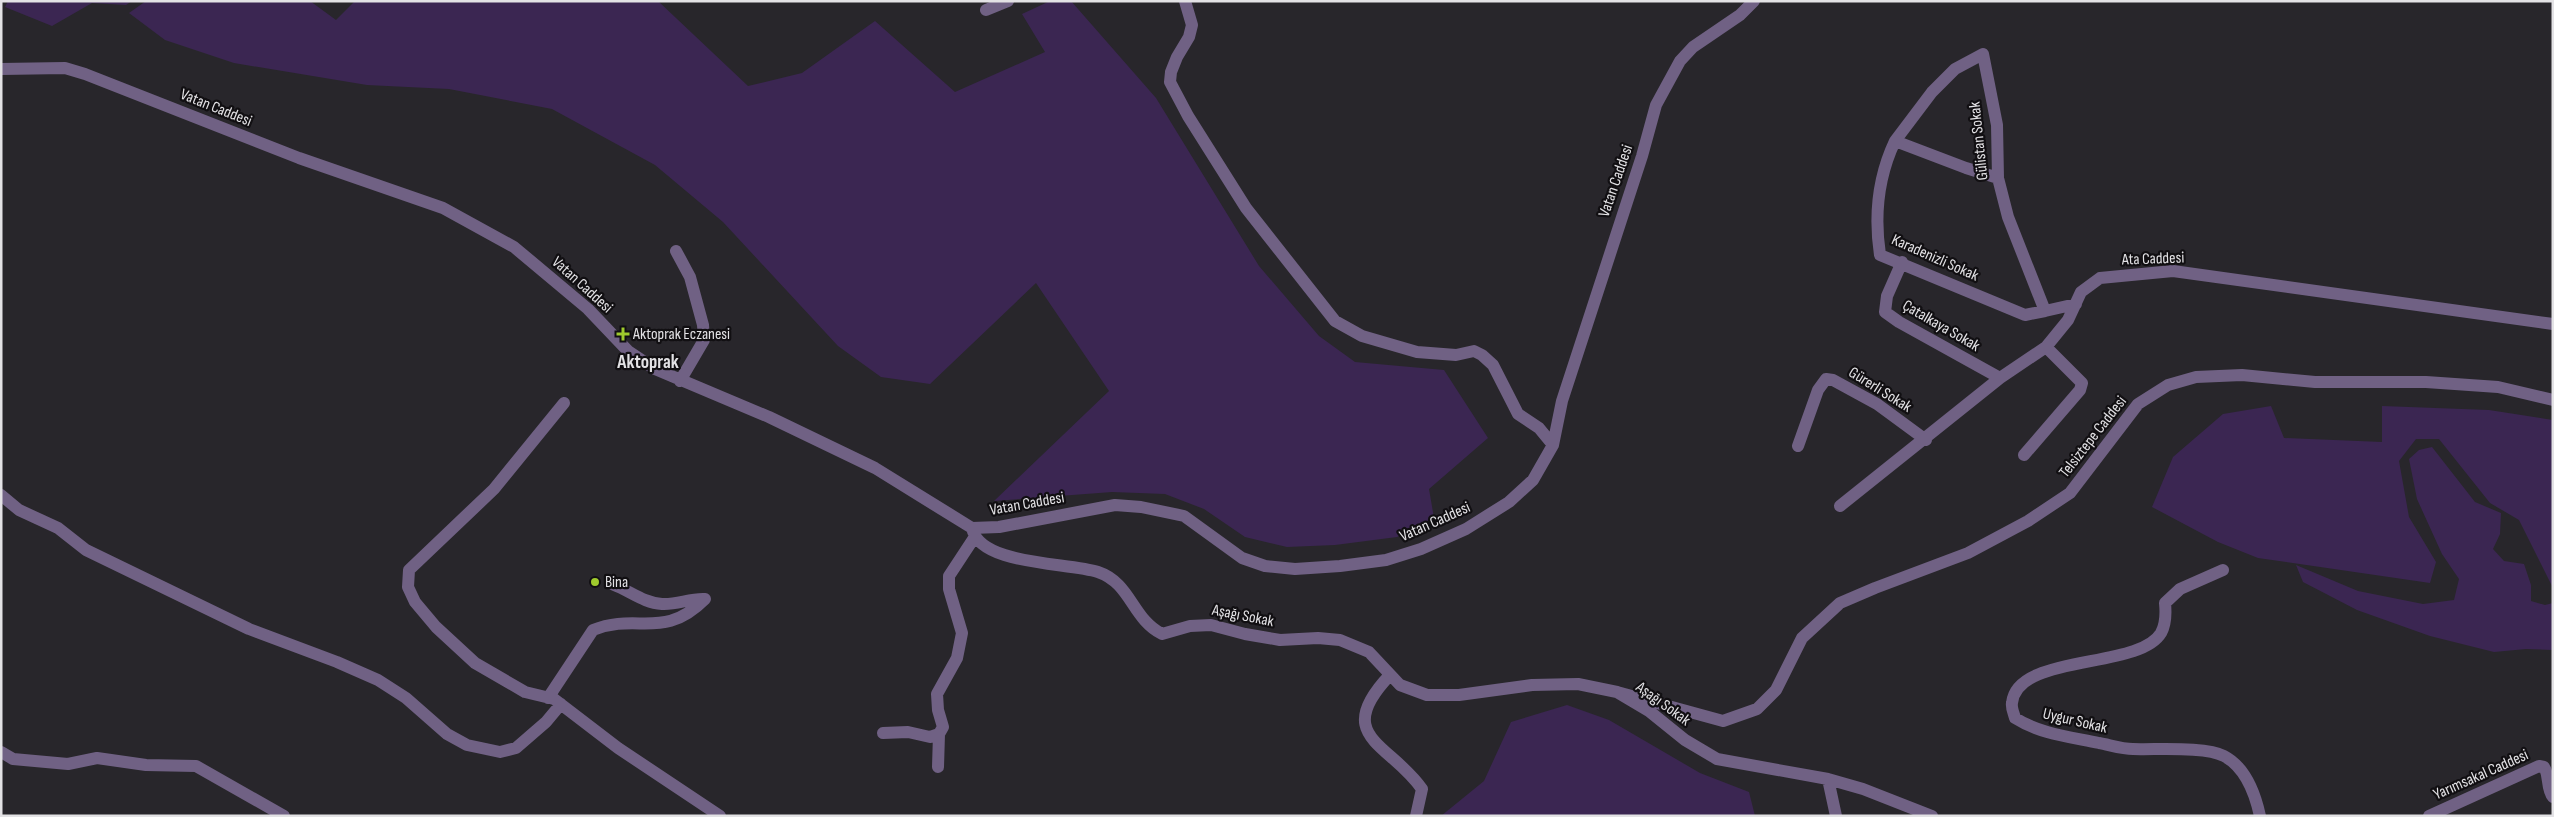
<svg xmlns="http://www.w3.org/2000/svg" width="2554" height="817" viewBox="0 0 2554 817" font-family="'Sofia Sans Condensed',sans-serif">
	<rect width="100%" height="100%" fill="#28262b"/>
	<path fill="#3b2652" d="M8,1h124l-6,4 -34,-2 -40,23 -47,-19z
		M146,1h164l26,19 19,-19h303l90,85 54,-13 73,-52 80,71 90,-40 -23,-38 28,-13h21l85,97 103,168 60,70 36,26 89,8 44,68 -59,51 5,29 -37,19 -62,8 -48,2 -42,-10 -41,-28 -39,-15 -53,-2 -118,9 115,-110 -73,-108 -106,101 -49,-7 -43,-31 -115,-124 -68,-57 -103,-56 -103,-20 -82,-4 -133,-22 -69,-23 -36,-27z
		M2271,406l13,32 98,4v-36l107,4 64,10v168l-34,-68 -29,-17 -51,-64h-23l-17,22 10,56 27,45 -6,21 -172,-25 -40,-16 -66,-35 21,-50 50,-43z
		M2432,447l43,55 26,11 -1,21 -7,15 11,12 20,3 7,21v16l14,4 8,-2v47l-27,-1 -32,3 -64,-16 -73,-26 -54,-28 -7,-17 62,26 65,13 31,-4 5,-21 -17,-25 -25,-55 -8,-40 10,-9z
		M1567,705l42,15 91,53 49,19 6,24h-314l43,-35 27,-59z"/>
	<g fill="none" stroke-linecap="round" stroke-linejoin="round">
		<path stroke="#706184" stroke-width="12" d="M1185,1l7,24 -3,12 -12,20 -6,15 -1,10 18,34 58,92 89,113 27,15 55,16 39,3 18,-4 8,4 11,10 25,49 21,14 14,17
			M986,10l22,-9
			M1,69l64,-1 20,6 214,84 144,50 71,39 74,62 40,42 27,18 114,48 106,51 97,60 27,-1 116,-22 26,2 43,9 58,42 23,8 30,3 45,-3 46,-6 35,-11 45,-20 43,-27 24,-22 20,-35 9,-44 80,-245 14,-51 24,-44 13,-14 47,-32 14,-14
			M1895,141l37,-49 23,-23 28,-15 14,71 1,53 10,39 37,94 31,-7
			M1998,178l-32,-10 -71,-27c-17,36 -21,74 -15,114l145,60 20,-4
			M676,251l14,26 13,48 1,15 -24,41
			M1902,262l-15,34 -2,16 14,10 101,56
			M564,403l-70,86 -85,81 -1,17 7,15 21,25 39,36 50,29 29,7 64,49 102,68
			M1798,446l20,-56 8,-11 7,1 44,24 49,36
			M2024,455l56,-65 2,-7 -36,-36
			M1,495l18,15 39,18 28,22 163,79 88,33 41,18 28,18 41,36 20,11 33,7 16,-4 30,-26 15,-18
			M1840,506l160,-128 46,-31 22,-27 13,-28 19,-14 73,-7 380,53
			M972,528c8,38 96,34 126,44 33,11 34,47 64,62l28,-8 21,-1 34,9 35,6 38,-2 22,2 29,12 31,33 27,10h32l73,-10 46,-1 39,8 32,19 36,29 32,19 111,20 35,10 69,27
			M2223,570l-43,19 -15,14c1,10 1,21 -4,30 -22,37 -144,20 -149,70 -1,5 2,11 3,15 25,16 56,19 84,25 11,2 23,6 34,6 21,1 73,-3 91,7 21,11 31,37 36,60
			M1390,675c-59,62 0,68 32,114l-6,27
			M1617,692l106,29 34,-12 19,-19 26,-52 38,-35 35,-15 93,-35 60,-32 42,-28 68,-89 30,-19 28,-8 46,-2 73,7h111l72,5 55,13
			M548,698l45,-68c45,-18 70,11 112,-31 -15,-1 -28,6 -43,5 -18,-1 -32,-13 -48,-19
			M883,733l25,-1 22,5 9,-3 4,-7 -5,-17 -1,-16 20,-36 5,-25 -13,-44v-13l25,-38
			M1,752l12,7 55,5 29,-6 49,7 50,1 88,50
			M938,767l1,-33
			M1828,779l8,37
			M2429,816l110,-50 5,1c6,9 2,22 9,30"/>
	</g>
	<g fill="#9fca2d" stroke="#110f12" stroke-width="2">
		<path d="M620.5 326.5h5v5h5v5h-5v5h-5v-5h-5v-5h5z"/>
		<circle cx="595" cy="582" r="5"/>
	</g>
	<g text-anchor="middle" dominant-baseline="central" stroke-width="4.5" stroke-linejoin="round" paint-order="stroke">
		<g font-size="16" fill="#e3e2e5" stroke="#110f12">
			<text transform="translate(216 108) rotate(22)">Vatan Caddesi</text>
			<text transform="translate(1979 141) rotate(-96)">Gülistan Sokak</text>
			<text transform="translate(1616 181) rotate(-71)">Vatan Caddesi</text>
			<text transform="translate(1935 258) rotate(24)">Karadenizli Sokak</text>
			<text transform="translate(2153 259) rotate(-2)">Ata Caddesi</text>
			<text transform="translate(582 285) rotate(42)">Vatan Caddesi</text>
			<text transform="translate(1941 326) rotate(30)">Çatalkaya Sokak</text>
			<text transform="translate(1880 390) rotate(32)">Gürerli Sokak</text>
			<text transform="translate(2093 437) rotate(-52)">Telsiztepe Caddesi</text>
			<text transform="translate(1027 504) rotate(-10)">Vatan Caddesi</text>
			<text transform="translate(1435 522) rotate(-24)">Vatan Caddesi</text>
			<text transform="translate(1243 616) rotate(11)">Aşağı Sokak</text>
			<text transform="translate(1663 704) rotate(36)">Aşağı Sokak</text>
			<text transform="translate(2075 721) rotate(13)">Uygur Sokak</text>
			<text transform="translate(2481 775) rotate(-24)">Yarımsakal Caddesi</text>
		</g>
		<g font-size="16" fill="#e3e2e5" stroke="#110f12" text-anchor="start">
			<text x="633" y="334">Aktoprak Eczanesi</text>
			<text x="605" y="582">Bina</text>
		</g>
		<g font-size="19" font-weight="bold" fill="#e3e2e5" stroke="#110f12">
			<text x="648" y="362">Aktoprak</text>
		</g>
	</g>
	<rect width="2554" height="817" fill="none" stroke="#e3e2e5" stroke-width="5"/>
</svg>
